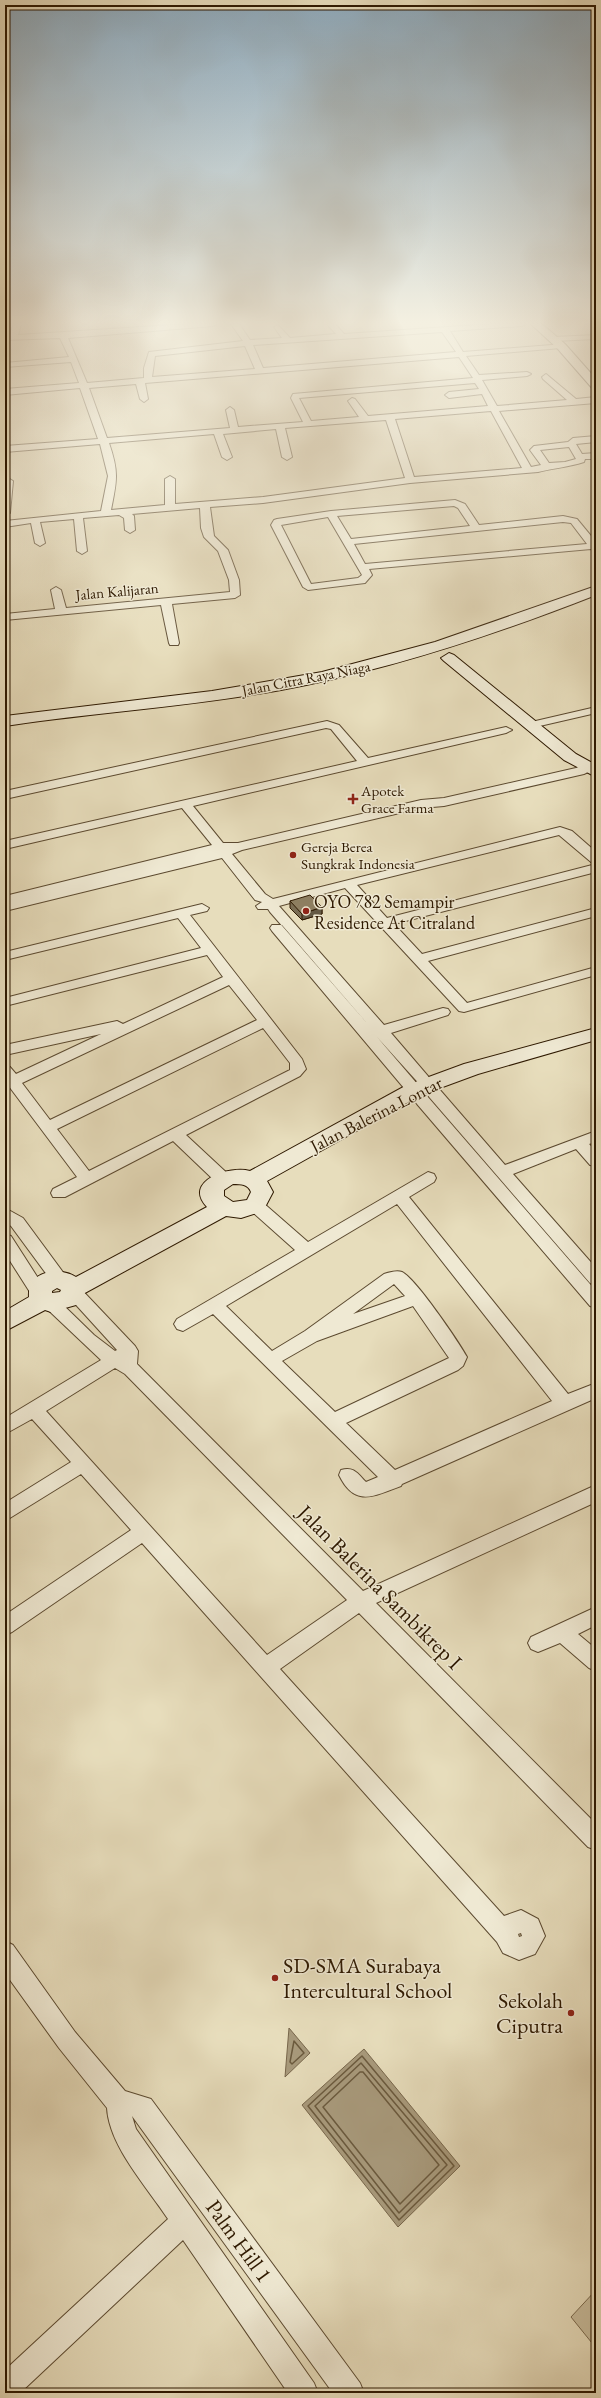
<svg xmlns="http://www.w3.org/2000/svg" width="601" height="2398" viewBox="0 0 601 2398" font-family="'EB Garamond',serif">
	<rect width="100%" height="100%" fill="#e7ddbc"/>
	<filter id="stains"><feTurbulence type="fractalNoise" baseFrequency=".005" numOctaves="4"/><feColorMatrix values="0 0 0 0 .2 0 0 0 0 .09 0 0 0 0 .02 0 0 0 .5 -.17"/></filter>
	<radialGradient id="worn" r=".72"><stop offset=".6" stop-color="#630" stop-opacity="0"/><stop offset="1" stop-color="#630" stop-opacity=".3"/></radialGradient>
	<path fill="#c8bc9c" stroke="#7b6a4e" d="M596,2290v58l-25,-31z"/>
	<path fill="#a89a7c" stroke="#77664b" d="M289,2028l21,25 -25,24z
		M364,2049l96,117 -62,61 -96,-122z"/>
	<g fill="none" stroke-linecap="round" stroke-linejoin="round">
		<path stroke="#6b5a3e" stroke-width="1.5" d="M294,2041l10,12 -12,11 -2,-2z
			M362,2056l92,110 -55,54 -91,-114z
			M361,2063l86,102 -48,48 -84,-107z
			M360,2072h3l76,93 -39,39 -77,-97z"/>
		<defs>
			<path id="street" d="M13,324h8l-3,11 169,-11h30l-4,2 -145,12 19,45 57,-5v-10l5,-16 94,-11 -12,-17h8l11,16 32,-2 -8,-11 4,-2 12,13 46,-4 -9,-10h8l9,10 148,-10h34l-4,2 -72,5 13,21 101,-8 1,2 -4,2 -95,8 13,19 48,-3 4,2 -4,2 -45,4 15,26 70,-6 -24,-21 -1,-2 4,-3 30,25 20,-2v6l-97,8 32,56 10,-2 -11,-15 4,-4 34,-4 5,-4 23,-2v6l-20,2 6,10 14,-1v6h-11l-1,3c-15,5 -30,6 -46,10l-128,11 -147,20 -53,4 4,29 14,14 11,30 1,15 -5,3 -63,6 7,39 -1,2h-8l-1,-2 -8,-38 -156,15v-6l50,-5 -4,-19 5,-3 5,3 5,18 164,-16 -1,-12 -11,-29 -14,-14 -3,-9 -1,-20 -68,6 2,2 1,14 -5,3 -5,-3 -1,-12 -5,-3 -36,3 4,33 -5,3 -5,-3 -3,-32 -34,3 5,21 -5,3 -5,-3 -4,-20 -26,4v-6l96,-10 7,-35 -8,-32 -95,8v-6l93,-7 -18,-51 -75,7v-6l74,-6 -8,-21 -66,5v-4l64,-6 -9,-19 -55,2v-4l5,-1zM442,332l14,20 -193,16 -10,-23zM245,346l10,23 -103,8 3,-21zM459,357l14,21 -180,16 -2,4 12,24 -65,5 -4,-17 -4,-3 -4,3 4,18 -123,10 -18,-50 47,-4 4,15 4,3 4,-3 -3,-16zM475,383l4,6 -30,3 -4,3 4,3 33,-4 6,12 -120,10 -13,-17 -3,-1 -4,3 11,16 -48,4 -12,-23zM491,411l31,57 -108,9 -19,-58zM386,420l19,58 -142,19 -88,7v-25l-5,-3 -5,3v26l-54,5c6,-30 8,-38 -2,-67l105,-9 8,23 5,3 5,-3 -9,-23 53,-5 6,28 5,3 5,-3 -7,-29zM569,447l7,12 -11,3 -16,1 -9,-13z
				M596,335v4l-42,2 -4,-2 4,-2z
				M8,478l5,3 -3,32 -5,3v-37z
				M455,500l10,4 14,21 84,-9 14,3 19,23v10l-5,-3 -222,20 3,6 -7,8 -57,7 -5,-3 -32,-62 3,-5 3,-1 54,-8zM454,506l4,2 12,18 -119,13 -14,-23zM328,517l34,58 -4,3 -47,6 -30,-59zM563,522l8,1 16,21 -222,20 -11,-20z
				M596,707v6l-65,15 -6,-3 2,-2z
				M327,721l12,4 29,33 138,-31 6,3 -6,3 -313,73 30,37h15l183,-43 23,-2 132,-30 20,-8v8l-12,6 -140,32 -23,2 -179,42 -10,4 33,40 8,5 287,-72 12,4 24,21v11l-5,-1 -32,-27 -202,50 30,33 209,-54v8l-202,52 28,30 174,-46v8l-168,45 39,42 129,-36v8l-132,37 -5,-1 -114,-123 -66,18 105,119 59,-17 5,1 2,3 -2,3 -57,18 42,49 2,3 -2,3h-10l-46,-51 42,49 2,4 -2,4h-10l-137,-163 -2,-3 2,-3h10l90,104 -102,-117 -2,-3h-10l-2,-3 6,-4 -7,-2 -33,-42 -217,53v-15l207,-51 -30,-37 -177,41v-8l352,-80 -26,-32 -5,-1 -321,71v-8z
				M202,904l7,4 -2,3 -17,4 112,144 4,10 -6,7 -114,59 43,40 2,4 -2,4h-12l-44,-42 -108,56h-12l-2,-4 2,-4 24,-12 -72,-96v-16l5,2 6,7 85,-40 -96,21v-10l112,-24 6,3 100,-47 -16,-22 -202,51v-8l196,-50 -23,-30 -173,42v-8zM229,985l28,35 -207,100 -28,-37zM263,1028l27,35v7l-201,101 -32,-42z
				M435,1089l5,1 65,75 91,-34v11l-7,2 7,7v15l-6,-1 -14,-16 -63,25 83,94v17l-6,-2 -160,-185 -3,-4 3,-4z
				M422,1095l5,1 169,195v17l-6,-2 -173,-202 -3,-4 3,-4z
				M428,1172l6,2 2,4 -2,4 -25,15 159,197 23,-9 5,2v11l-194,86 -1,2c-27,10 -46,22 -62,-11l2,-5c13,-4 17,4 25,12l12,-5 -165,-163 -30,17 -6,-2 -3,-5 3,-5 118,-69 -46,-41 -2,-4 2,-4h12l47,41zM397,1204l155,197 -157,69 -49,-47 112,-53 5,-4 4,-9c-9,-16 -51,-78 -65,-85 -5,-2 -12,0 -18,2l-79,57 -33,20 -46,-45zM394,1284l11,12 -52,18zM413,1306l36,52 -114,54 -53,-51 35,-20z
				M5,1208l18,10 42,57 2,4 -2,4 -6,2 -6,-2 -42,-57 -6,-4z
				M5,1234l6,2 34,53 2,4 -2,4 -6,2 -6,-2 -28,-44z
				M73,1285l6,2 56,59 3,5 -1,13 226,227 233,-106v17l-220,101 220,221v26l-8,-3 -229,-234 -79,56 224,247 17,-6 17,9 7,17 -10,18 -16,6 -16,-7 -6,-11 -355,-399 -130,89 -7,3v-20l126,-85 -50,-56 -76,47v-18l66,-41 -39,-43 -27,15v-16l96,-58 -56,-53 -2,-4 2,-4 6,-2 6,2 37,36 21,16 2,-1 -50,-55 -2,-4 2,-4zM115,1368l10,6 222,226 -80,55 -221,-244zM521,1933l1,3 -3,1 -1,-3z
				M596,1607v18l-18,9 18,15v22l-7,-3 -29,-25 -22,9 -7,-3 -3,-6 3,-6z
				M5,1941l8,4 62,87 50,59 26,8 209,284 4,10h-31l-201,-277 4,13 178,254 4,10h-30l-105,-153 -163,153h-15v-23l163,-151c-21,-32 -59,-73 -61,-111l-48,-60 -54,-75z"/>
			<path id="secondary" d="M531,324h11l23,20 31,35v10l-4,-1 -35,-40z
				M596,586v9c-102,40 -207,75 -315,95 -92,17 -184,22 -276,36v-10l207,-25 110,-19 113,-30z
				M449,653l5,2 122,99 20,11v12l-32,-17 -120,-99 -3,-3z
				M596,1028v12l-118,34 -57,21 -154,86 6,11 -10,19 -22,7 -15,-2 -143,78 -7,11 -25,7 -6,-2 -40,21v-20l24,-14c-2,-26 29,-31 47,-20l131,-70c-25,-26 23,-42 43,-36l157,-86 57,-21zM233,1184c8,0 15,0 18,8l-4,8 -14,2 -9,-6v-6zM57,1288l4,2 -1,2 -8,1v-2z
				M5,2368l13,6 10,19h-23z"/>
		</defs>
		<use href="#street" stroke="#5c4a30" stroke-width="2"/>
		<use href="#secondary" stroke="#2e1901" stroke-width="2"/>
		<use href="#street" fill="#efe9d3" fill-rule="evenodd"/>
		<use href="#secondary" fill="#efe9d3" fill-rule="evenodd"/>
	</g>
	<path fill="#7a6d54" stroke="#2e1901" d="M290,901l32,6v7l-20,6 -12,-12z"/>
	<path fill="#635945" stroke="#2e1901" d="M322,907v7l-20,6v-6z"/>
	<path fill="#8e7f62" stroke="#2e1901" d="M310,895l12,12 -20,7 -12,-13z"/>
	<linearGradient id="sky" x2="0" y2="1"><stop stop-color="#8eaabd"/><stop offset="0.49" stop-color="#f4f0e1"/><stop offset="1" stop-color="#f4f0e1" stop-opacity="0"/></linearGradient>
	<rect width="601" height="659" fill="url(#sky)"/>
	<g fill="#8f2418" stroke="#efe9d3" stroke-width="1.5">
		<path d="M351 793h4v4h4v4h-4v4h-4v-4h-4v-4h4z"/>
		<circle cx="293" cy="855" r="4"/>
		<circle cx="306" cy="911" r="4"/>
		<circle cx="275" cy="1978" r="4"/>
		<circle cx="571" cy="2013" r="4"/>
	</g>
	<g text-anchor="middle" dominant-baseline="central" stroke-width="3" stroke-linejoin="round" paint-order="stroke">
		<g font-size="15" fill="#2e1901" stroke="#efe9d3">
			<text transform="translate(117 591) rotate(-5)">Jalan Kalijaran</text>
			<text transform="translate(306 678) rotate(-11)">Jalan Citra Raya Niaga</text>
		</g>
		<g font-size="15" fill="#2e1901" stroke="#efe9d3" text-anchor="start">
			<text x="361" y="790">Apotek<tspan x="361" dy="17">Grace Farma</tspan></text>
			<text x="301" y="846">Gereja Berea<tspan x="301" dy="17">Sungkrak Indonesia</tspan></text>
		</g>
		<g font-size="18" fill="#2e1901" stroke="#efe9d3" text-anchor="start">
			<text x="314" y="901">OYO 782 Semampir<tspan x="314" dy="21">Residence At Citraland</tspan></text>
		</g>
		<g font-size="18" fill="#2e1901" stroke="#efe9d3">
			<text transform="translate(376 1114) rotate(-27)">Jalan Balerina Lontar</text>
		</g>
		<g font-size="22" fill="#2e1901" stroke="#efe9d3">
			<text transform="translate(380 1587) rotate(45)">Jalan Balerina Sambikrep I</text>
			<text transform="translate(239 2241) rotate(54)">Palm Hill 1</text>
		</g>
		<g font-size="22" fill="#2e1901" stroke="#efe9d3" text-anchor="start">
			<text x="283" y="1965">SD-SMA Surabaya<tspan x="283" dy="25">Intercultural School</tspan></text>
			<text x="563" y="2000" text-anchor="end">Sekolah<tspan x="563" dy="25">Ciputra</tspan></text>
		</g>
	</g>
	<rect width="601" height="2398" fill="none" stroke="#e7ddbc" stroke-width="20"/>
	<rect x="6" y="6" width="589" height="2386" fill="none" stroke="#2e1901" stroke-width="2"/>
	<rect x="10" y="10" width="581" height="2378" fill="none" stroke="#2e1901"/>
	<rect width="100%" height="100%" filter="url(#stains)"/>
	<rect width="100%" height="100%" fill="url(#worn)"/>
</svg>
